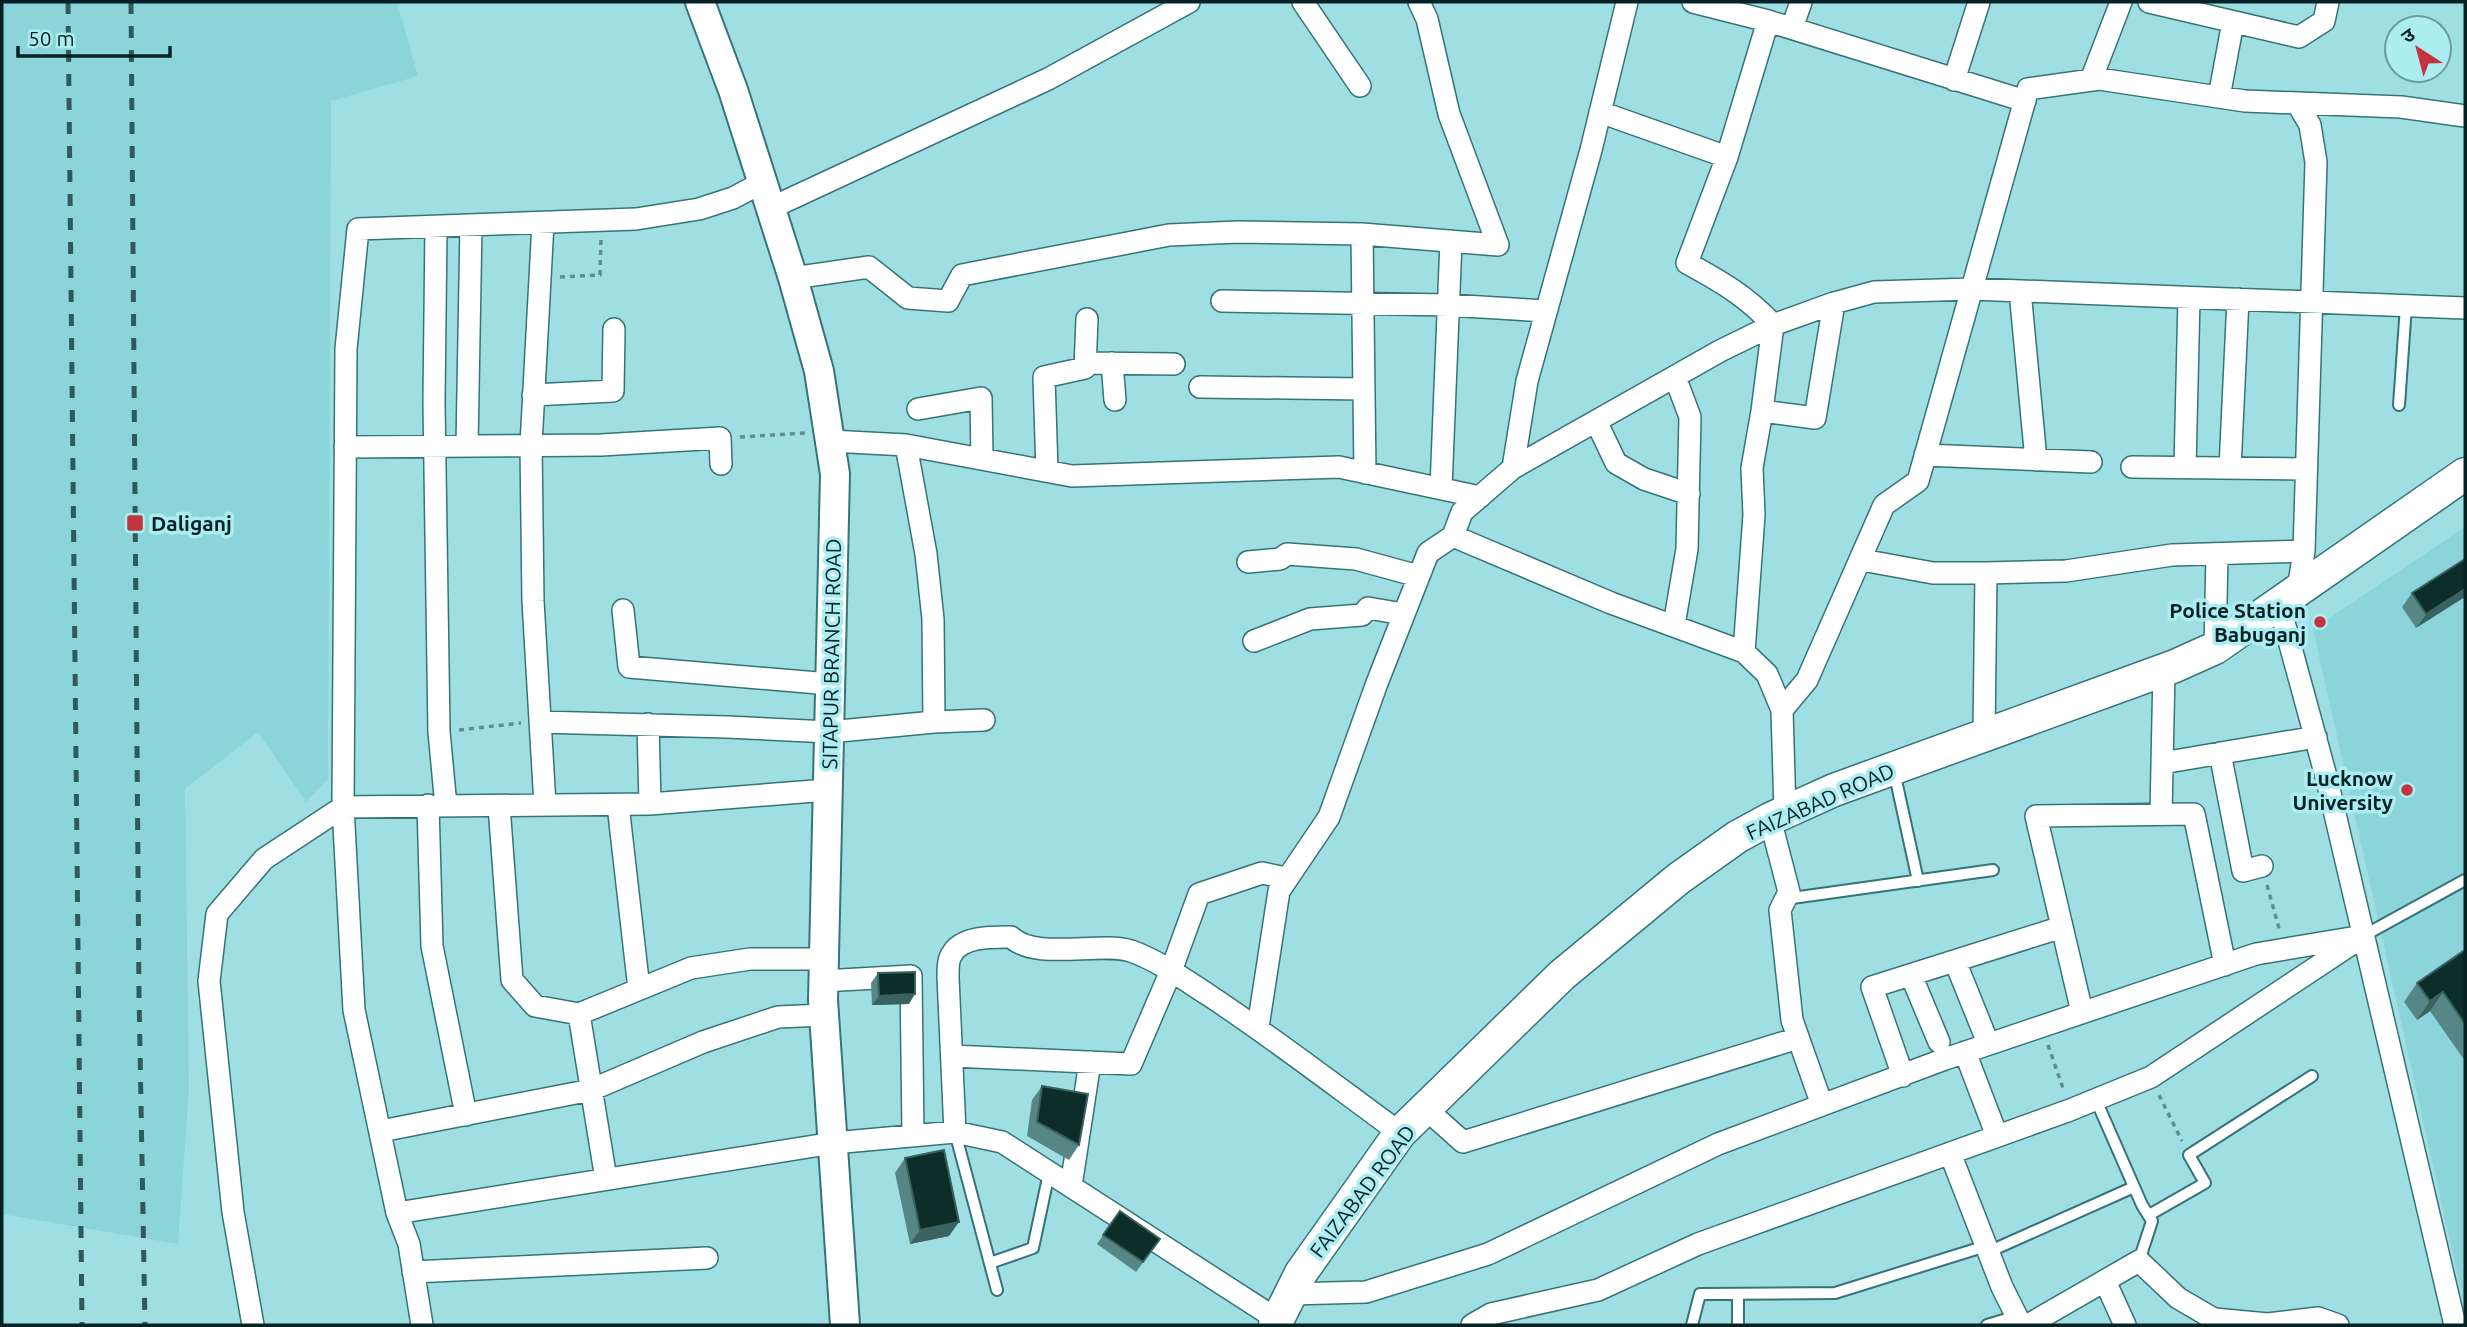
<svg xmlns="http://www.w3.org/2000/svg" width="2467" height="1327" viewBox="0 0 2467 1327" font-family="Ubuntu,'Noto Sans Devanagari',sans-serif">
	<rect width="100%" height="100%" fill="#9fdfe4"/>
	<path fill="#8ad4da" d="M2,2h395l21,74 -87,25 -3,678 -22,23 -48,-70 -73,57 4,300 -11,155 -176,-30z
		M2465,527v781l-152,-679z"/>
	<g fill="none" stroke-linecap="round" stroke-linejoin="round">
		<defs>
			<path id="lane" d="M2399,405l7,-99
				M1894,771l24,110
				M1785,899l208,-29
				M2363,936l102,-56
				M2096,1100l46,105 10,16 -13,40
				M955,1132l42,158
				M2149,1215l56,-32 -16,-28 123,-79
				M1988,1252l146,-65
				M990,1263l43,-15 16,-75
				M1692,1325l8,-31 135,-1 151,-47
				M1738,1325v-31
				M1987,1325l30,-9"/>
			<path id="street" d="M1303,2l57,84
				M1693,2l75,19 257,80
				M2149,2l150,35 25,-16 4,-19
				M1792,28l9,-26
				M1954,80l25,-78
				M2091,80l30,-78
				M2219,97l14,-75
				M2297,103l13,22 6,37 -12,389 -6,39
				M1600,112l127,45
				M771,208l277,-129 141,-77
				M543,223l-12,222 2,156 12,204
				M436,227l-2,175 5,330 7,74
				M1362,234l3,239
				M793,278l76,-11 39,31 40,3 14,-26 207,-40 69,-3 124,2 136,11 -49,-131 -22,-95 -8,-17
				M2020,291l16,169
				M1222,301l226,4 98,6
				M1086,363l88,1
				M1112,363l3,37
				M1200,387l164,2
				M533,395l80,-4 1,-62
				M918,409l63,-11 1,61
				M1762,411l53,7 19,-115
				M1596,421l20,42 28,16 45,15
				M830,441l76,4 166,31 267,-9 141,30
				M467,446l4,-221
				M345,447l256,-2 119,-7 1,26
				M1925,455l166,7
				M2132,467l174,2
				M2185,467l4,-169
				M1513,468l14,-87 64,-231 36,-148
				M2230,468l8,-169
				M1047,471l-3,-94 41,-9 2,-49
				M1441,488l10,-247
				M1453,536l158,67 133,49 23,22 15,36 3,102
				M1862,560l71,13h53l80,-2 106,-16 132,-4
				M1248,562l32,-3 7,-5 69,5 62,17
				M2279,604l48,176 128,545
				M623,610l6,57 201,17
				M1674,625l13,-76 3,-132 -15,-40
				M1254,641l56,-22 52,-4 6,-7 35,6
				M2215,648l2,-94
				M1744,652l10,-137 -2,-47 10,-57 11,-86c-25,-28 -53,-44 -86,-62l40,-106 41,-136
				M1782,710l25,-30 77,-175 34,-24 110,-392 71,-10 146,22 156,6 64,9
				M540,722l187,5 102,5 105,-10 -1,-103 -7,-65 -20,-109
				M934,722l50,-2
				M648,724l2,80
				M1984,735l2,-162
				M2220,753l23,118 19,-5
				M2162,763l154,-26
				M428,805l4,141 34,169
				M618,805l21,184
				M499,806l13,174 23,26 44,8 27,165
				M2161,814l3,-144
				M1770,819l19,73 -9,18 12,110 30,85
				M1955,961l33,82
				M1911,975l28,67
				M823,981l88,-5 2,159
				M2082,1012l-46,-196 158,-2 31,151
				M579,1014l112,-46 59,-9h74
				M1258,1027l21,-136 50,-74 48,-134 51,-130 25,-17 9,-24 51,-44 207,-117 53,-26 61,-22 40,-11 98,-3 493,19
				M1965,1052l32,84
				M953,1056l178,8 40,-93 28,-77 63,-21 24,5
				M1903,1076l-31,-89 190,-60
				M1426,1109l37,33 335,-104
				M381,1131l210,-41 112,-48 75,-25 46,-2
				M955,1132l-7,-155c0,-7 0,-18 4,-23 10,-18 41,-17 59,-17 25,24 89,4 120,14 28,10 54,29 79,45 65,43 127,91 190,137
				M1950,1153l52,134 19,38
				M1071,1186l19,-124
				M397,1213l436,-70 122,-11 47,10 276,178
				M413,1272l294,-14
				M2105,1281l20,44
				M1290,1294l76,-2 122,-38 230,-110 227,-85 311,-105 107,-18
				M253,1325l-20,-113 -24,-231 8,-67 47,-55 79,-52 307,-3 177,-14
				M422,1325l-13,-81 -12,-31 -43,-203 -11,-203 3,-458 12,-120 278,-10 63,-10 34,-11 30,-16
				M1472,1325l19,-11 107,-24 100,-46 372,-134 81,-33 205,-136
				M2028,1325l111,-64 39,37 36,21 54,5 50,-6 20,7"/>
			<path id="secondary" d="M700,2l33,88 60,188 26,93 16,103 -12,526 22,325"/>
			<path id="primary" d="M1275,1325l26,-52 99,-140 162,-158 116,-96 59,-42 33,-18 64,-29 341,-124 40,-18 250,-174"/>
		</defs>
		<use href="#lane" stroke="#357479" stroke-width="14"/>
		<use href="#street" stroke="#357479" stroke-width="24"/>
		<use href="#secondary" stroke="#357479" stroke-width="32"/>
		<use href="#primary" stroke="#357479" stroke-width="35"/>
		<path stroke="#5e8e92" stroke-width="3.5" stroke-dasharray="5 5" stroke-linecap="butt" d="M560,277l40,-2 1,-36
			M740,437l65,-4
			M459,730l62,-7
			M2267,885l13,47
			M2048,1045l16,46
			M2159,1095l23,46"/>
		<use href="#lane" stroke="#fff" stroke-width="10"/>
		<use href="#street" stroke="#fff" stroke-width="21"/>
		<use href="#secondary" stroke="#fff" stroke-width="28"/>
		<use href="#primary" stroke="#fff" stroke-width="32"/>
		<path stroke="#33585b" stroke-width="5" stroke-dasharray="12 12" stroke-linecap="butt" d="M68,2l14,1323
			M131,2l8,991 6,332"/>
	</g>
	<path fill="#568686" d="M2465,559l-49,69 -14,-21 10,-14z
		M2465,950v111l-35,-50 -13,9 -13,-18 13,-19z
		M878,973l31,31 -37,1 -1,-22z
		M1042,1086l37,59 -10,15 -42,-24 5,-36z
		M905,1158l44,78 -39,8 -15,-71z
		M1120,1211l40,28 -24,33 -39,-28z"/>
	<path fill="#396261" d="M2465,589v8l-49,31 10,-14z
		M2443,992l-13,19 -13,9 13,-19z
		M915,994l-6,10 -37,1 7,-9z
		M959,1222l-10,14 -39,8 10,-14z"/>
	<path fill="#0d2d29" stroke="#396261" stroke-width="2" d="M2465,559v30l-39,25 -14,-21z
		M2465,950v74l-22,-32 -13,9 -13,-18z
		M915,972v22l-36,2 -1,-23z
		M1042,1086l46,8 -9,51 -42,-23z
		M944,1150l15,72 -39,8 -15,-72z
		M1120,1211l40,28 -17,23 -40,-27z"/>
	<g fill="#c4343e" stroke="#acedf2" stroke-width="2.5">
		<rect x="126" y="514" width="18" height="18" rx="3.5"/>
		<circle cx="2320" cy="622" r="7"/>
		<circle cx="2407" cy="790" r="7"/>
	</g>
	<g text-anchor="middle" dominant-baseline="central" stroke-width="7" stroke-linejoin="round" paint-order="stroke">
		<g font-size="21" font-weight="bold" fill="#072224" stroke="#acedf2" text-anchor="end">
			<text x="151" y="523" text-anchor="start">Daliganj</text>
			<text x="2306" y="610">Police Station<tspan x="2306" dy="24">Babuganj</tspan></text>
			<text x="2393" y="778">Lucknow<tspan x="2393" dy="24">University</tspan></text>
		</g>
		<g font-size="21" fill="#072224" stroke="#acedf2">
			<text transform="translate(831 654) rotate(-89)">SITAPUR BRANCH ROAD</text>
			<text transform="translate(1820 801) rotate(-24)">FAIZABAD ROAD</text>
			<text transform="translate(1362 1191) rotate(-53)">FAIZABAD ROAD</text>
		</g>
	</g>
	<rect width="2467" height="1327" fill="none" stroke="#072224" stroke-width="7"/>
	<g transform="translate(2418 49) rotate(324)"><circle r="33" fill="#acedf2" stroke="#6a9ca0" stroke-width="2"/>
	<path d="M0-5L12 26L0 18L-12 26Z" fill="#c4343e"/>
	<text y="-10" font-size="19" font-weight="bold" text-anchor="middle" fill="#072224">उ</text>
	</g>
	<path d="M18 46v10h152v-10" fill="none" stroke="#072224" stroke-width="3.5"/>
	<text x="28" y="46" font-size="21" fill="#072224" stroke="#acedf2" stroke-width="5" paint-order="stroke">50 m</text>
</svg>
